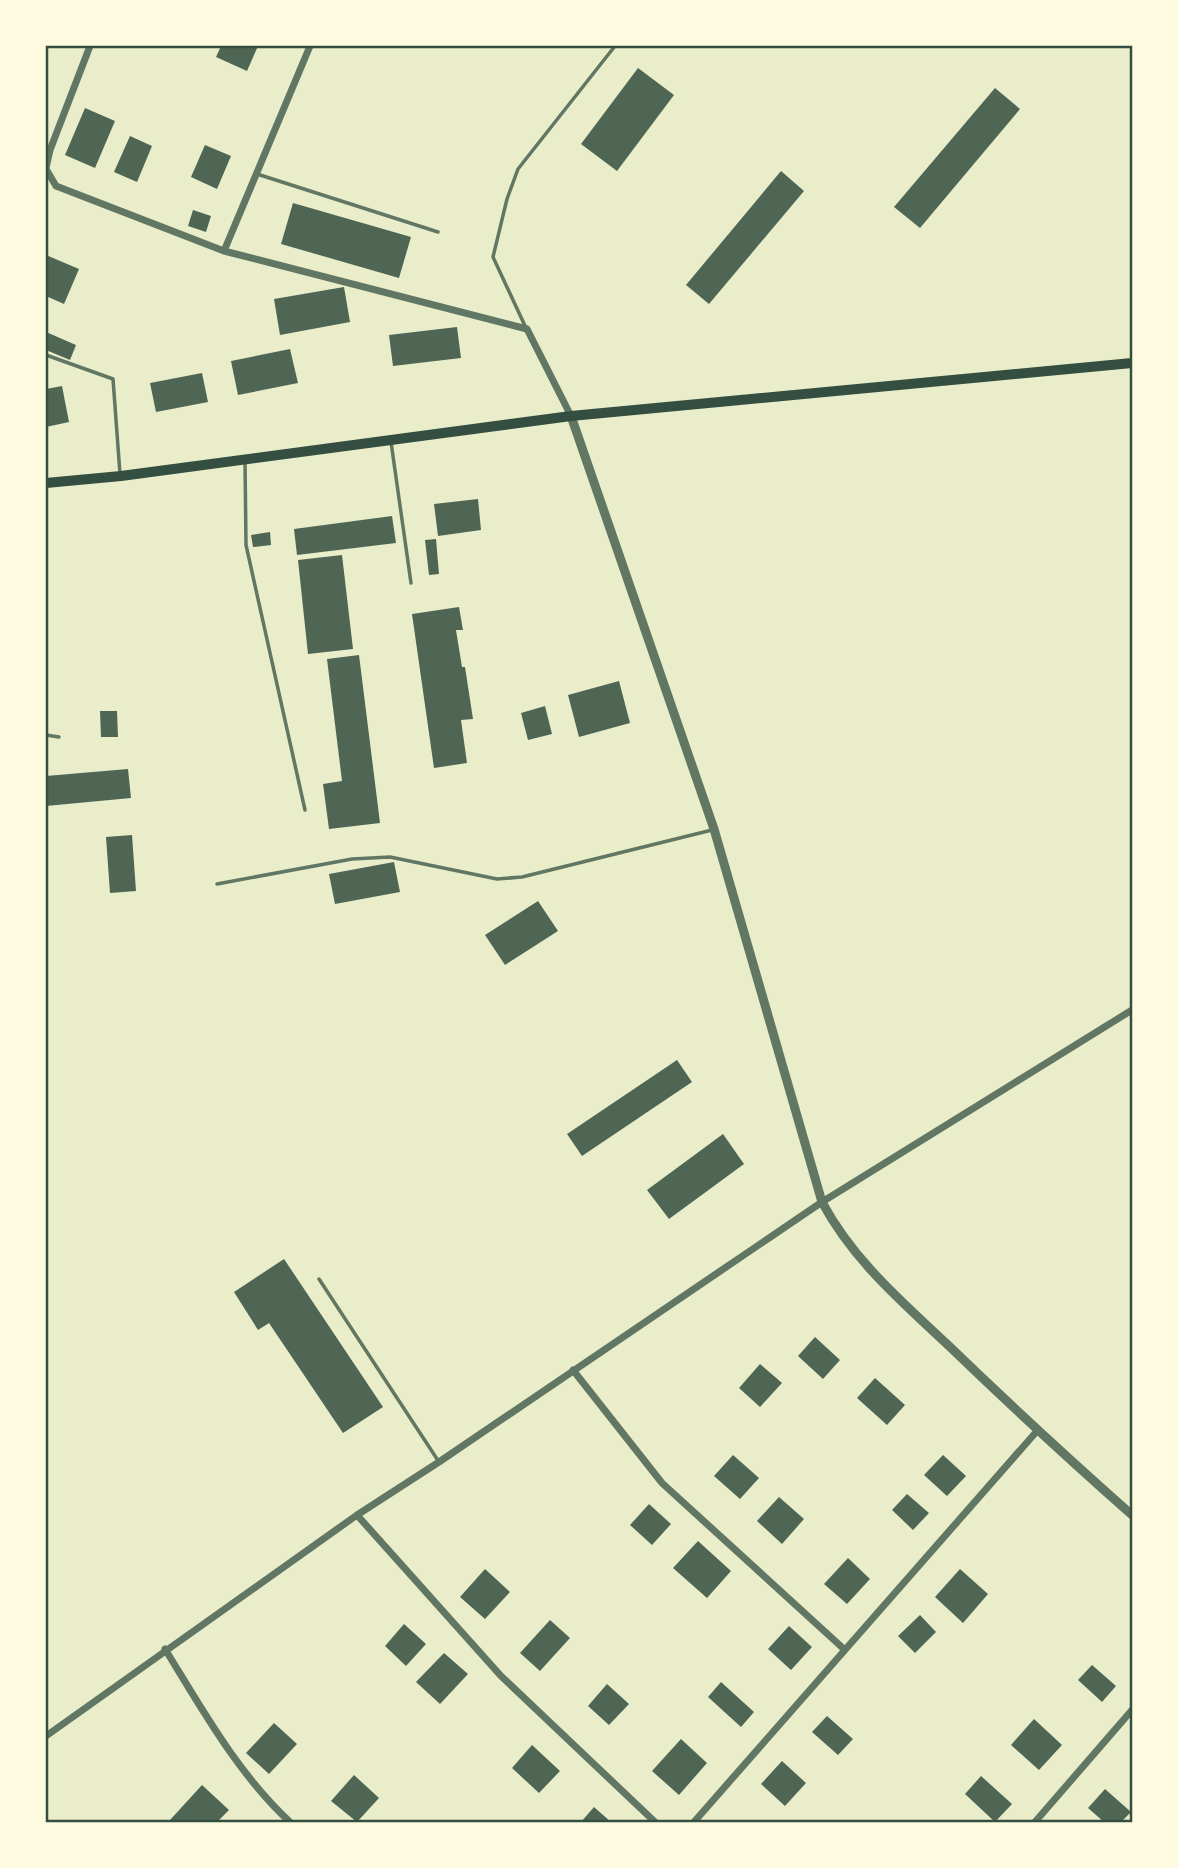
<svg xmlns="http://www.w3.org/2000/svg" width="1178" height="1868" viewBox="0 0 1178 1868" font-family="'Noto Sans',sans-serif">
	<rect width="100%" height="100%" fill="#e9edc9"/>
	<path fill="#4f6655" d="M221,46h37l-11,25 -31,-14z
		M638,68l36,27 -57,76 -36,-27z
		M995,88l25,21 -100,119 -26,-21z
		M85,108l30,13 -20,47 -30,-13z
		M130,136l22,10 -15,36 -23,-10z
		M205,145l26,11 -14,33 -26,-12z
		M781,171l23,20 -95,113 -23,-19z
		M293,203l118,34 -12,41 -118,-34z
		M193,210l18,6 -5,16 -18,-6z
		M46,255l33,14 -15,35 -18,-8z
		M344,287l6,35 -70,13 -6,-36z
		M457,327l4,31 -68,8 -4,-31z
		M46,332l30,13 -6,15 -24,-10z
		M290,349l8,34 -60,12 -7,-34z
		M202,373l6,29 -52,10 -6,-29z
		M62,386l7,36 -23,5v-38z
		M478,499l3,31 -43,6 -4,-32z
		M392,516l4,27 -99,12 -3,-26z
		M270,532l1,13 -18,2 -2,-12z
		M436,539l3,35 -10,1 -4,-35z
		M342,555l11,94 -45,5 -10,-94z
		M459,607l4,23h-7l6,37h3l8,52 -12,1 6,43 -33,5 -22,-154z
		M359,655l21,168 -51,6 -6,-45 19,-3 -15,-122z
		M619,681l11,42 -51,14 -11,-42z
		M545,706l7,28 -24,6 -7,-27z
		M100,711h17l1,26h-17z
		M128,769l3,29 -85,8v-30z
		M132,835l4,56 -26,2 -4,-56z
		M394,862l6,30 -65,12 -6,-30z
		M538,901l20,30 -53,34 -20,-30z
		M677,1060l15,22 -110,74 -15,-22z
		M723,1134l21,30 -75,55 -22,-29z
		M284,1259l99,148 -40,26 -74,-110 -11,7 -24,-38z
		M815,1337l25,23 -17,19 -25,-23z
		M760,1364l22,19 -22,24 -21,-19z
		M875,1378l30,27 -18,20 -30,-27z
		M733,1455l26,23 -19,21 -26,-23z
		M943,1455l23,21 -19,20 -23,-21z
		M907,1494l22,19 -16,17 -21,-20z
		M779,1497l25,22 -22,25 -25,-23z
		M649,1504l22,20 -19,21 -22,-20z
		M698,1541l33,30 -24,27 -34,-30z
		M848,1558l22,21 -23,25 -23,-20z
		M485,1569l25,23 -25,27 -25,-22z
		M960,1569l28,25 -25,29 -28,-26z
		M920,1615l16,17 -21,21 -17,-17z
		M550,1620l20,18 -30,33 -20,-18z
		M404,1624l22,20 -20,22 -21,-20z
		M789,1626l23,21 -21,23 -23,-21z
		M444,1653l24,21 -28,30 -24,-22z
		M1092,1665l24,21 -14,16 -24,-22z
		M721,1682l33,30 -13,15 -33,-30z
		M607,1684l22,20 -20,21 -21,-19z
		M827,1716l26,23 -15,16 -26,-23z
		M1034,1719l28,26 -23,25 -28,-25z
		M274,1723l23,21 -28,30 -23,-21z
		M681,1739l26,24 -28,32 -27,-24z
		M532,1745l28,26 -21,22 -27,-25z
		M782,1761l24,22 -21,23 -24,-22z
		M354,1775l25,23 -22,24 -26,-21z
		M981,1776l31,28 -17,18 -30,-28z
		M202,1785l27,25 -12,12h-44l-3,-2z
		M1105,1789l26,23 -10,10h-17l-16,-14z
		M594,1807l17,15h-30z"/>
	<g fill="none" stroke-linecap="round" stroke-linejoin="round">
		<path stroke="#617663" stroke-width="3.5" d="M257,174l181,58
			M526,328l-33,-71 14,-58 11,-30 97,-123
			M46,355l67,24 7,95
			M391,442l20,141
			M245,461l1,84 59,265
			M46,735l13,2
			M217,884l135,-25 38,-2 107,22 25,-2 190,-47
			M319,1279l120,183"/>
		<path stroke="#617663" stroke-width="7" d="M46,168l4,-18 40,-104
			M46,169l10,17 168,65 303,78 44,87
			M224,251l86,-205
			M573,1370l89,113 183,167
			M357,1515l144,161 154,146
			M165,1649c37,60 73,125 125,173
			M46,1736l311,-221 82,-53 383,-260 310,-192
			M694,1822l343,-391
			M1035,1822l97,-112"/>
		<path stroke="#617663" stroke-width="9" d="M571,416l143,413 108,373c31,58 79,99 126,143 60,58 122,115 184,170"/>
		<path stroke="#344e41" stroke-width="10" d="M46,483l75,-7 450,-60 561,-53"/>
	</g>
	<rect width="1178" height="1868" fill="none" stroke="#fefae0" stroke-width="94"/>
	<rect x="47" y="47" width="1084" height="1774" fill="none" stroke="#344e41" stroke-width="2.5"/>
</svg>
